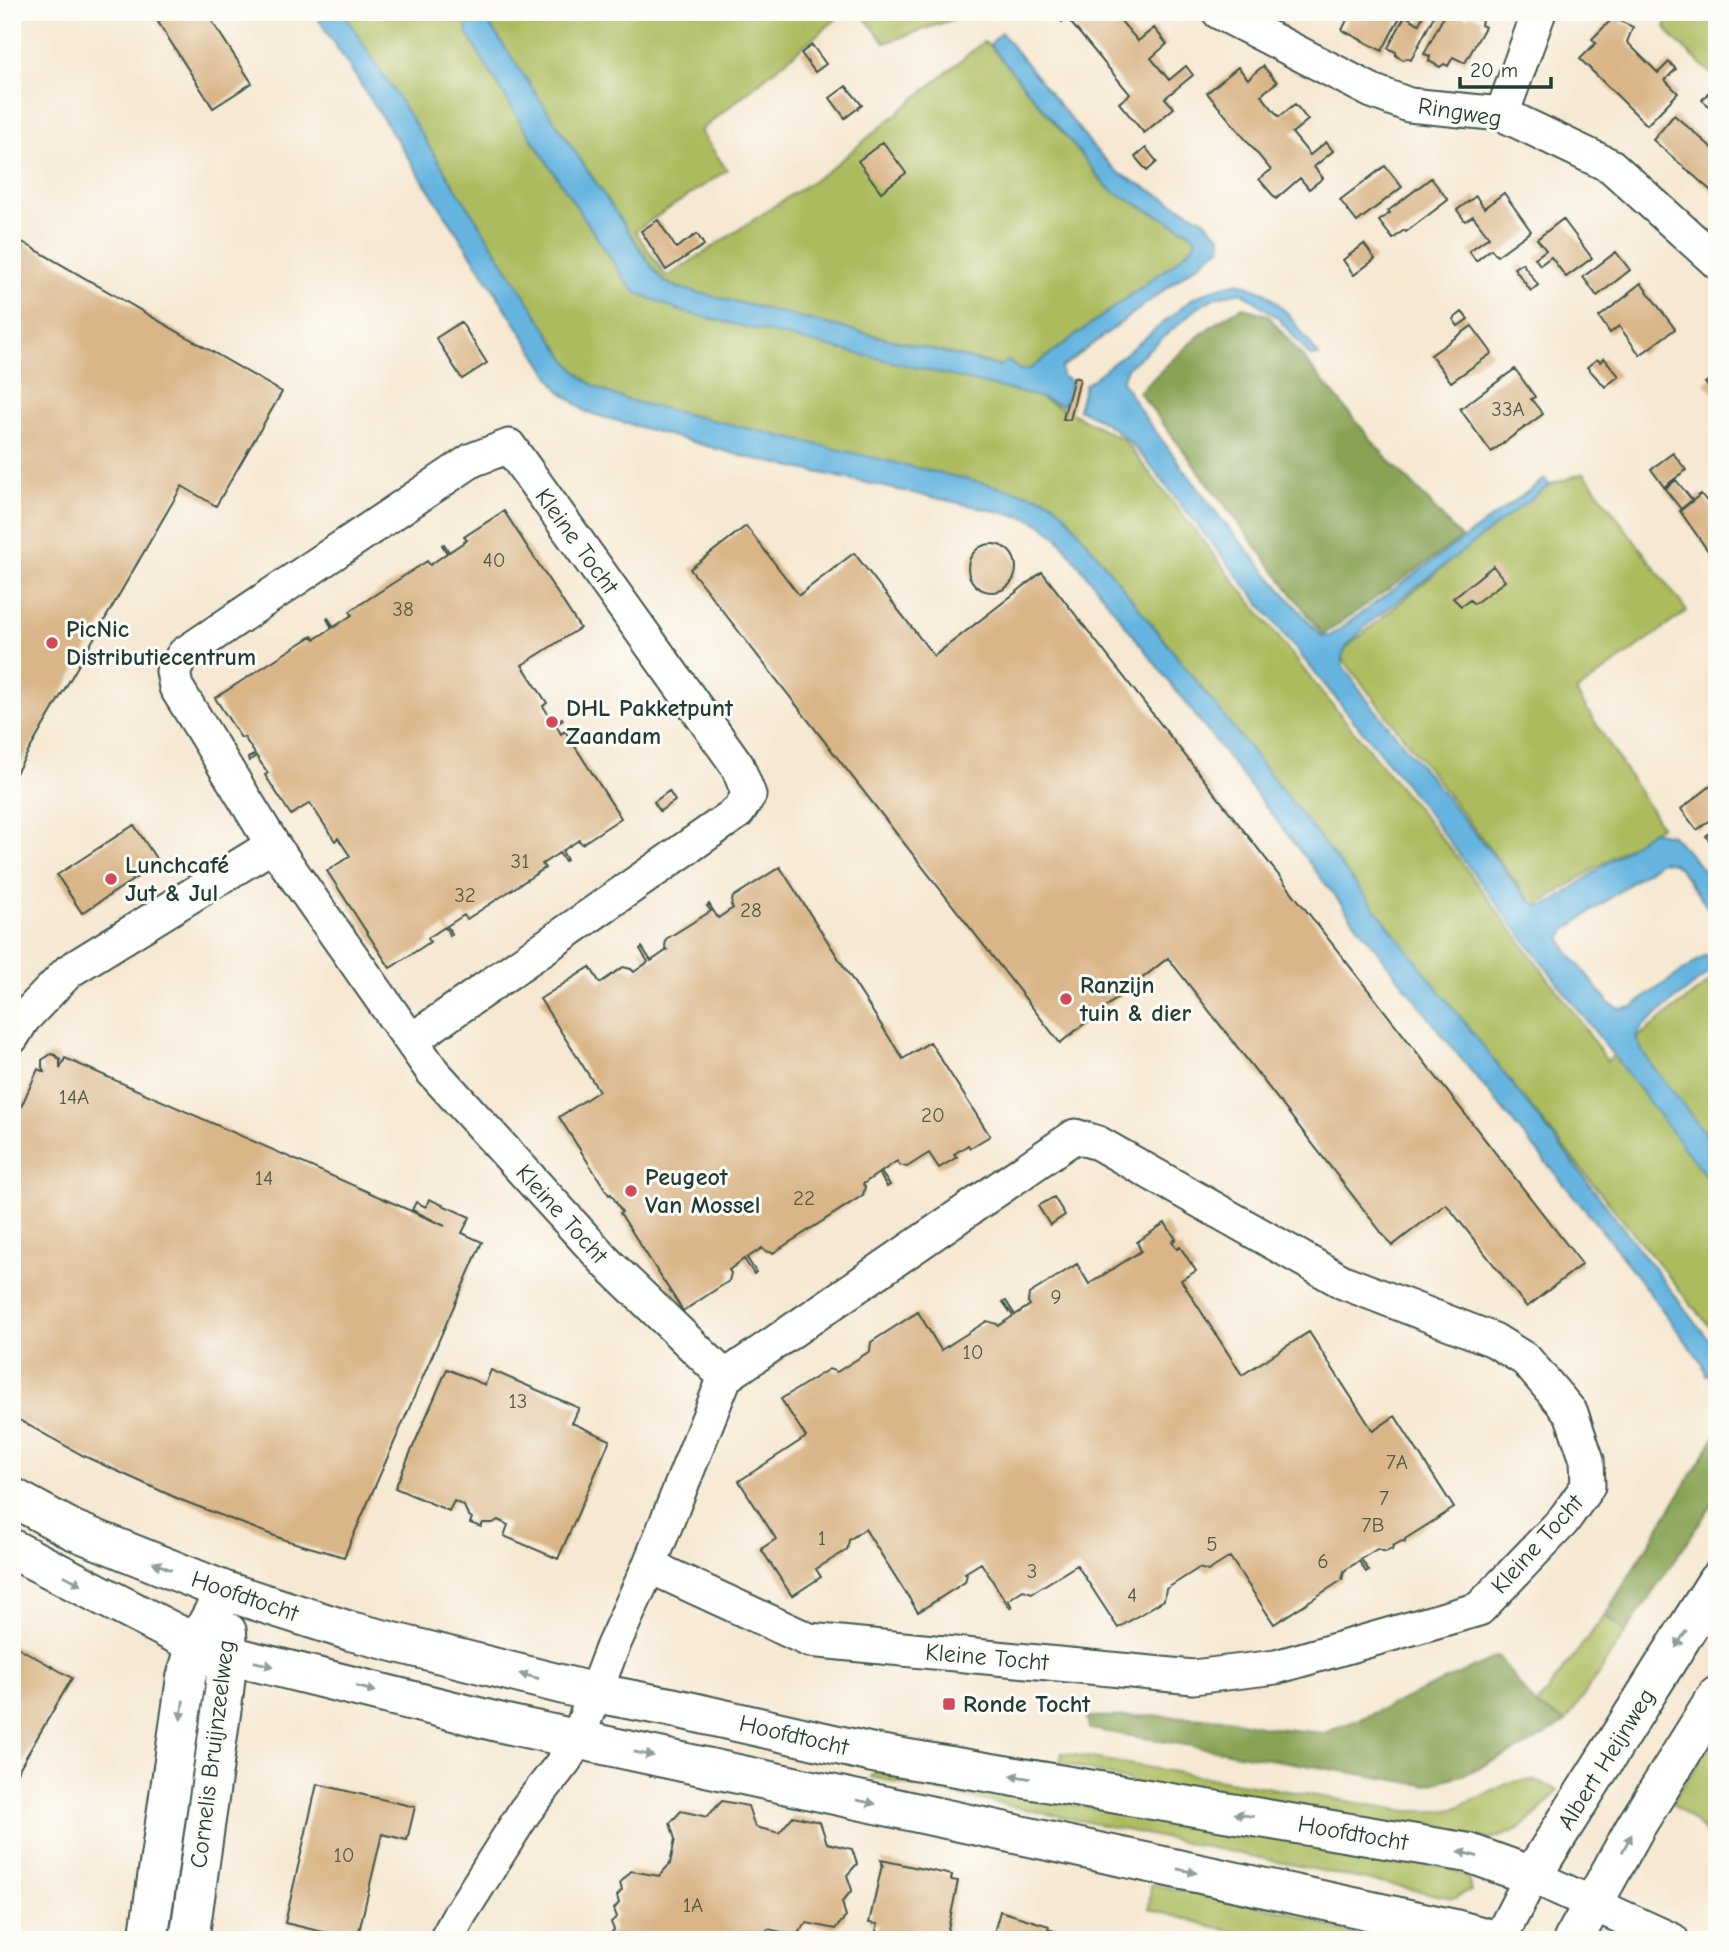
<svg xmlns="http://www.w3.org/2000/svg" width="1729" height="1952" viewBox="0 0 1729 1952" font-family="'Comic Neue',sans-serif">
	<rect width="100%" height="100%" fill="#fdfcf7"/>
	<filter id="ink" filterUnits="userSpaceOnUse"><feTurbulence type="fractalNoise" baseFrequency=".0143" numOctaves="2"/><feDisplacementMap in="SourceGraphic" scale="14" xChannelSelector="R" yChannelSelector="G"/><feConvolveMatrix kernelMatrix="1 2 1 2 8 2 1 2 1" color-interpolation-filters="sRGB"/></filter>
	<filter id="wash" filterUnits="userSpaceOnUse"><feTurbulence type="fractalNoise" baseFrequency=".00686" numOctaves="4" result="noise"/><feDisplacementMap in="SourceGraphic" scale="28" xChannelSelector="R" yChannelSelector="G"/><feGaussianBlur stdDeviation="1.57" result="paint"/><feColorMatrix in="noise" values="0 0 0 0 0 0 0 0 0 0 0 0 0 0 0 0 0 1.4 0 .05"/><feComposite in="paint" operator="in"/></filter>
	<g filter="url(#wash)">
		<rect width="100%" height="100%" fill="#f6e8d2"/>
		<path fill="#acbb5d" stroke="#667c48" stroke-width="2" d="M324,12h521l-145,119 27,39 -92,61 32,46 162,-107 154,-128 7,3 94,113 20,27 10,7 77,41 5,6 -4,8 -18,16 -144,106 -10,1 -12,-9 -8,5 -321,-78 -14,-6 -10,-11 -167,-249 32,99 107,162 10,10 402,104 84,42 189,241 146,178 122,163 27,40 110,-85v360l-414,-509 -247,-309 -476,-122z
			M860,12h102l3,3 -80,28z
			M1669,12h48v67l-45,-42 -7,-10z
			M1584,473l103,138 -111,81 85,134 -126,81 -196,-253 130,-109 80,-60z
			M1605,1615l21,17 -60,90 -30,-16z
			M1717,1737v115c-12,-26 -25,-32 -46,-49z
			M1062,1753l344,58h32l16,-2 57,-27c21,-4 29,0 47,8 -18,21 -36,44 -65,48 -9,1 -19,0 -28,0l-325,-54 -80,-22z
			M876,1771l570,96 22,10 3,14 -19,7 -581,-121z
			M1151,1884l138,28 77,28h-103l-114,-31z"/>
		<path fill="#89a354" stroke="#547044" stroke-width="2" d="M1243,307l25,8 116,140 36,37 41,46 -138,97 -184,-243c32,-30 64,-66 104,-85z
			M1717,1433v64l-91,135 -21,-17z
			M1498,1656l38,50 30,16 -36,22 -65,30 -40,11 -336,-56 -2,-12 76,-1 64,3 37,8 60,6 36,-14z"/>
		<path fill="#66b5e0" stroke="#42798a" stroke-width="2" d="M314,12h29l215,335c7,9 13,20 21,27 15,15 37,22 56,28l407,95 11,5 12,12 415,528 233,303 4,5v23l-11,2 -3,-11 -95,-126 -154,-188 -396,-512 -14,-12 -16,-8 -286,-62 -156,-44 -28,-23z
			M470,16h9l9,6 167,249 10,11 14,6 320,78 9,-5 12,9 10,-1 144,-106 18,-16 4,-8 -5,-6 -77,-41 -10,-8 -20,-26 -94,-113 11,-13 93,116 23,24 87,48 17,17v10l-160,121 1,8 9,5 -7,25 -25,-9 -356,-85 -46,-19 -10,-10 -107,-162 -53,-87 -1,-10z
			M1239,282l26,10 23,22 31,42h-9l-32,-38 -36,-26 -26,5 -17,10 -72,61 -5,13 19,31 81,108 99,116h9l215,-157 4,6 -181,139 -21,22 -5,10 1,10 26,36 160,198 11,7 15,-6 96,-70 21,4 45,50v36l-36,-51 -8,-7 -12,-2 -95,69 -5,8 5,11 44,55 11,5 12,-2 13,-11 60,-41 11,11 -73,59 -8,12 6,14 12,17 63,80v43l-314,-410 -96,-118 -163,-205c-22,-25 -34,-35 -66,-49l7,-24 59,-46 49,-41 23,-10z"/>
		<g id="blocks">
			<path fill="#d9b587" d="M174,12h32l46,71 -39,25 -55,-86z
				M1053,12h76l-9,8 18,21 16,-13 13,16 -16,14 18,22 17,-14 7,9 -28,23 9,10 -30,25 -25,-30 11,-9 -63,-76 -5,4z
				M1351,12h45l5,3 -19,36 -40,-21z
				M1425,12h11l-25,48 -4,-2 -3,2 -8,-4v-4l-8,-4 17,-32 14,8z
				M1446,12h11l10,6 4,-4 11,6 -1,5 4,2 -20,36 -12,-6 -5,9 -4,-2 -4,3 -11,-6 1,-5 -6,-2z
				M1613,18l20,9 -6,15 31,31 11,-11 7,7 -11,11 13,13 -31,32 -67,-66 16,-16 -4,-4z
				M812,45l14,19 -11,8 -14,-19z
				M1263,66l14,16 -16,13 18,22 16,-13 13,16 -16,13 10,12 8,10 16,-13 7,9 -19,16 9,11 -14,11 -9,-11 -24,21 -17,-20 12,-9 -64,-77 31,-26 10,12z
				M846,86l16,19 -17,13 -15,-20z
				M1708,93l9,8v12l-15,-13z
				M1674,115l43,37v44l-64,-56z
				M883,142l23,31 -25,19 -23,-31z
				M1146,148l11,14 -10,9 -12,-14z
				M1385,166l17,21 -45,35 -17,-22z
				M1431,178l17,22 -42,32 -2,-2 -11,9 -14,-18 11,-8 -2,-2z
				M1504,193l27,38 -34,25 -6,-7 -15,12 -7,-10 20,-14 -16,-21 -8,5 -8,-11 19,-14 8,12z
				M1563,219l29,39 -26,19 -15,-20 -11,8 -5,-7 11,-8 -9,-11z
				M658,220l18,28 21,-14 7,11 -38,25 -25,-39z
				M12,236l270,156 -66,114 -34,-20 -170,294z
				M1364,244l11,15 -21,16 -11,-15z
				M1616,252l14,18 -33,26 -14,-19z
				M1522,263l16,22 -7,6 -17,-23z
				M1641,283l34,46 -35,26 -21,-29 -9,7 -11,-16 30,-23 -1,-1z
				M1462,312l6,7 -10,7 -5,-7z
				M461,322l26,41 -25,16 -26,-41z
				M1472,326l20,27 -41,29 -20,-27z
				M1604,358l15,18 -14,11 -18,-20 10,-8 3,3z
				M1515,369l20,28 -4,2 12,15 -52,38 -31,-43z
				M1717,374v23l-12,-14z
				M1074,377l6,2 -10,41 -7,-1z
				M1673,453l13,17 -22,17 -13,-18z
				M1676,480l16,20 -11,9 -16,-20z
				M1701,494l16,20v46l-8,-10 -1,1 -28,-40z
				M504,511l76,117 -58,37 25,38 -4,3 11,17 8,-5 1,2 -7,5 5,9 4,-3 56,87 -39,26 -3,-4 -17,11 5,9 -2,1 -6,-8 -17,11 3,4 -78,51 -3,-4 -17,11 5,8 -2,2 -5,-9 -17,11 2,4 -40,26 -63,-97 23,-15 -12,-18 -3,3 -25,-38 -19,12 -26,-40 3,-2 -12,-17 -7,5 -1,-3 7,-4 -11,-17 -3,1 -26,-40 97,-62 3,3 17,-11 -5,-9 1,-1 6,9 18,-12 -2,-4 77,-50 3,4 17,-12 -5,-8 2,-1 5,8 18,-12 -3,-3z
				M746,526l53,69 55,-42 80,103 108,-84 540,692 -55,43 -81,-103 -54,42 -224,-288 -108,85 -370,-474z
				M968 568a24 24 0 1 1 48 0a24 24 0 1 1-48 0Z
				M1493,566l12,15 -31,23 -4,-4 -9,6 -8,-8z
				M1717,781v17l-4,3 4,4v10l-20,15 -16,-21z
				M669,791l6,10 -15,10 -6,-9z
				M1717,822v29l-11,-15 9,-7 -3,-4z
				M134,825l25,38 -77,50 -25,-38z
				M780,867l123,192 27,-17 60,94 -20,12 -2,-3 -3,2 -11,7 3,3 -18,11 -10,-15 -22,14 -7,-2 -3,-4 -16,11 9,13 -3,2 -8,-14 -16,11 2,3 -2,8 -90,58 -8,-2 -3,-3 -15,10 9,14 -2,2 -10,-15 -15,11 2,3 -2,8 -46,30 -63,-98 2,-1 -11,-18 -2,1 -50,-78 40,-26 -59,-92 50,-32 10,16 23,-16 8,2 3,3 14,-10 -8,-13 2,-2 9,14 16,-11 -2,-2 1,-9 45,-28 -4,-5 2,-2 9,14 15,-10 -2,-3 2,-8z
				M51,1054l4,1 5,5v9l5,-11 380,168 -33,-16 4,-8 10,5 3,-8 41,18 -8,16 20,9 -138,315 -59,-17 -104,-40 -97,-44 -72,-40v-289l26,-58 6,3 -2,-5v-7z
				M1054,1197l11,18 -15,10 -12,-19z
				M1165,1223l11,16 -4,2 5,8 3,-2 16,24 -15,9 61,95 67,-43 64,99 22,-15 59,92 -49,31v3l-3,-1 -9,5 -1,4 -2,-1 -4,3 -9,-3 -16,10 8,12 -3,1 -7,-11 -15,10 -2,9 -68,44 -44,-67 -22,14 -9,-3 -33,21 -2,11 -46,28 -41,-63 -45,28 -9,-3 -15,10 4,7 -2,1 -29,-45 -16,10 2,1 -2,8 -47,30 -53,-83 -16,11 -2,10 -31,19 5,8 -29,19 -31,-47 15,-10 -37,-58 67,-44 -25,-38 48,-30 8,3 33,-21 1,-9 47,-30 23,38 46,-29 10,3 1,2 15,-10 -10,-14 3,-1 9,14 15,-10 -2,-3 1,-8 48,-30 12,20 52,-33 -4,-9z
				M447,1369l38,16 6,-15 88,38 -7,15 38,17 -52,119 -54,-23 4,-11 -10,-5 -5,3h-10l-2,4 -11,-4 2,-5 -4,-3 -4,-9 -10,-5 -5,10 -54,-23z
				M12,1644l60,34 -60,103z
				M317,1784l98,23 -8,33 -25,-6 -25,106 -72,-17z
				M722,1801l26,5 7,21 24,6 14,-17 27,6 7,21 25,6 5,15 -10,11 5,15 -10,12 4,15 -11,12 -28,-6 -11,12 -28,-6 -10,11 -28,-6 -5,6h-115l-2,-4 6,-6 -3,-8 6,-5 -3,-8 5,-6 -2,-7 5,-6 -2,-7 11,-12 28,5 11,-12 5,-25 -5,-16 11,-12 26,6z
				M881,1860l71,15 -1,5 7,1 -12,58 -8,-2v3l-64,-2 4,-14 -9,-1 13,-58 2,1z
				M1000,1911l49,15 -1,3 34,11h-90z"/>
		</g>
	</g>
	<g filter="url(#ink)">
		<use href="#blocks" fill-opacity="0" stroke="#3f574c" stroke-width="2"/>
		<g fill="none" stroke-linecap="round" stroke-linejoin="round">
			<defs>
				<path id="minor" d="M1219,12l153,79 37,14 93,9 109,52 106,96
					M1502,114l37,-102
					M12,1037l11,-18 46,-48 204,-126
					M412,1040l326,-228 11,-17 -12,-30 -228,-319 -37,14 -288,194 -11,17 3,16 97,158 160,227 175,192 117,113
					M446,1940l14,-26 65,-103 40,-51 12,-20 35,-92 37,-82 76,-189 350,-241 23,7 245,139 151,58 32,20 45,53 16,47 1,26 -25,35 -84,88 -203,58 -83,10 -384,-37 -160,-74
					M1499,1940l33,-64 140,64"/>
				<path id="major" d="M12,1497l61,33 152,61 125,40 246,62 79,15 198,45 596,100 63,23 185,-295
					M12,1549l184,95 32,11 274,68 953,206 40,11
					M150,1940v-13l36,-249 10,-34 29,-53
					M189,1940l35,-248 4,-37 -1,-23
					M1573,1940l63,-114 81,-130"/>
			</defs>
			<use href="#minor" stroke="#3f574c" stroke-width="37"/>
			<use href="#major" stroke="#3f574c" stroke-width="42"/>
			<use href="#minor" stroke="#fff" stroke-width="33"/>
			<use href="#major" stroke="#fff" stroke-width="38"/>
		</g>
		<defs><path id="oneway-solid" d="M-6-.8H1V-3.2L6.5 0L1 3.2V.8H-6Z" transform="scale(1.75)"/></defs>
		<g fill="#8f9e9a">
			<use href="#oneway-solid" transform="translate(162 1566) rotate(-158)"/>
			<use href="#oneway-solid" transform="translate(73 1580) rotate(27)"/>
			<use href="#oneway-solid" transform="translate(1681 1639) rotate(122)"/>
			<use href="#oneway-solid" transform="translate(264 1664) rotate(13)"/>
			<use href="#oneway-solid" transform="translate(529 1676) rotate(-166)"/>
			<use href="#oneway-solid" transform="translate(366 1689) rotate(14)"/>
			<use href="#oneway-solid" transform="translate(182 1710) rotate(98)"/>
			<use href="#oneway-solid" transform="translate(644 1754) rotate(12)"/>
			<use href="#oneway-solid" transform="translate(1020 1777) rotate(-171)"/>
			<use href="#oneway-solid" transform="translate(866 1802) rotate(12)"/>
			<use href="#oneway-solid" transform="translate(1244 1815) rotate(-170)"/>
			<use href="#oneway-solid" transform="translate(1627 1843) rotate(-62)"/>
			<use href="#oneway-solid" transform="translate(1468 1854) rotate(-165)"/>
			<use href="#oneway-solid" transform="translate(1187 1871) rotate(12)"/>
		</g>
	</g>
	<g fill="#d1495b" stroke="#fdfcf7" stroke-width="2.5">
		<circle cx="52" cy="643" r="7"/>
		<circle cx="552" cy="722" r="7"/>
		<circle cx="111" cy="879" r="7"/>
		<circle cx="1066" cy="999" r="7"/>
		<circle cx="631" cy="1191" r="7"/>
		<rect x="942" y="1697" width="14" height="14" rx="3.5"/>
	</g>
	<g text-anchor="middle" dominant-baseline="central" stroke-width="6" stroke-linejoin="round" paint-order="stroke">
		<g font-size="21" fill="#4e5b49">
			<text x="1508" y="409">33A</text>
			<text x="494" y="560">40</text>
			<text x="403" y="609">38</text>
			<text x="520" y="861">31</text>
			<text x="465" y="895">32</text>
			<text x="751" y="910">28</text>
			<text x="74" y="1097">14A</text>
			<text x="933" y="1115">20</text>
			<text x="264" y="1178">14</text>
			<text x="804" y="1198">22</text>
			<text x="1056" y="1297">9</text>
			<text x="973" y="1352">10</text>
			<text x="518" y="1401">13</text>
			<text x="1397" y="1462">7A</text>
			<text x="1384" y="1498">7</text>
			<text x="1373" y="1525">7B</text>
			<text x="822" y="1538">1</text>
			<text x="1212" y="1544">5</text>
			<text x="1323" y="1561">6</text>
			<text x="1032" y="1571">3</text>
			<text x="1132" y="1595">4</text>
			<text x="344" y="1855">10</text>
			<text x="693" y="1905">1A</text>
		</g>
		<g font-size="24" fill="#1f3d34" stroke="#fdfcf7">
			<text transform="translate(1460 112) rotate(9)">Ringweg</text>
			<text transform="translate(577 541) rotate(54)">Kleine Tocht</text>
			<text transform="translate(562 1214) rotate(48)">Kleine Tocht</text>
			<text transform="translate(1537 1544) rotate(-48)">Kleine Tocht</text>
			<text transform="translate(245 1596) rotate(19)">Hoofdtocht</text>
			<text transform="translate(987 1657) rotate(5)">Kleine Tocht</text>
			<text transform="translate(794 1735) rotate(13)">Hoofdtocht</text>
			<text transform="translate(212 1754) rotate(-83)">Cornelis Bruijnzeelweg</text>
			<text transform="translate(1606 1759) rotate(-58)">Albert Heijnweg</text>
			<text transform="translate(1353 1833) rotate(10)">Hoofdtocht</text>
		</g>
		<g font-size="24" font-weight="bold" fill="#1f3d34" stroke="#fdfcf7" text-anchor="start">
			<text x="66" y="629">PicNic<tspan x="66" dy="28">Distributiecentrum</tspan></text>
			<text x="566" y="708">DHL Pakketpunt<tspan x="566" dy="28">Zaandam</tspan></text>
			<text x="125" y="865">Lunchcafé<tspan x="125" dy="28">Jut &amp; Jul</tspan></text>
			<text x="1080" y="985">Ranzijn<tspan x="1080" dy="28">tuin &amp; dier</tspan></text>
			<text x="645" y="1177">Peugeot<tspan x="645" dy="28">Van Mossel</tspan></text>
			<text x="963" y="1704">Ronde Tocht</text>
		</g>
	</g>
	<rect width="1729" height="1952" fill="none" stroke="#fdfcf7" stroke-width="42"/>
	<path d="M1460 77v10h91v-10" fill="none" stroke="#1f3d34" stroke-width="3.5"/>
	<text x="1470" y="77" font-size="21" fill="#1f3d34" stroke="#fdfcf7" stroke-width="5" paint-order="stroke">20 m</text>
</svg>
